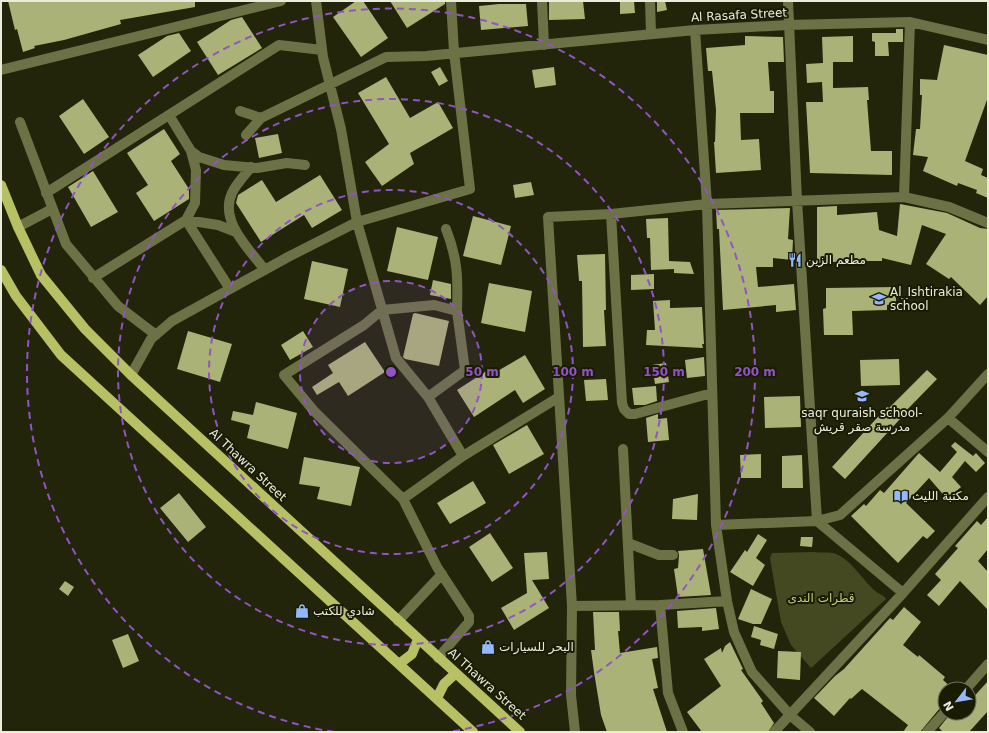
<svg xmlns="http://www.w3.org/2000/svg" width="989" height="733" viewBox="0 0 989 733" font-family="'DejaVu Sans','Noto Naskh Arabic',sans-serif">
	<rect width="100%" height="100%" fill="#22250a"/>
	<path fill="#444921" d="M814,552c6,1 13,0 19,1 16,4 30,27 41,37 4,4 9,4 12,9l-75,69 -20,-23 -10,-23 -11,-64 2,-5z"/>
	<path fill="#aab277" d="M8,1h187v6l-75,13 1,4 -57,16 -30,6 1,2 -12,4 -6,-23 -2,1z
		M356,1h7l25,37 -27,19 -28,-40z
		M390,1h55v3l-38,24z
		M549,1h34l2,18 -36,1z
		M620,1h14l1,12 -15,1z
		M665,1l2,9 -10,2v-10z
		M499,4h27l2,22 -47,4 -2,-24z
		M242,17l20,31 -44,27 -21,-33 34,-22z
		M896,29h7v13h-15l1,14h-14v-14l-3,-1v-8h24z
		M179,33l12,18 -38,26 -15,-22 29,-19z
		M745,36l38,1 1,25h-16l2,29h4v22h-34l1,27 18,-1 2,31 -45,3 -2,-31h1l1,-32 -4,-39h-4l-2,-23 39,-3z
		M853,36v26h-20v26l35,-1 1,13h-2l4,51h21v24l-82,-2 -4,-71h17l-1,-20 -15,1 -1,-19 17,-1 -1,-26z
		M944,45l44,10v42l-23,64 18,8 -2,6 7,3v20l-12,-5 1,-3 -19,-7 -1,3 -34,-15 5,-14 -15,-2 3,-26h4l2,-34h-2v-16l17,1z
		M440,67l8,14 -9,5 -8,-14z
		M554,67l2,18 -21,3 -3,-18z
		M386,77l24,41 28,-16 15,26 -43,25 4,11 -32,22 -17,-24 24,-18 -31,-51z
		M83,99l26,38 -25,17 -25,-38z
		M164,129l16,25 -9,7 18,28v10l-35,22 -18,-28 12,-8 -21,-32z
		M278,134l4,19 -23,5 -4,-20z
		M93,171l25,41 -27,15 -23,-40z
		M320,175l22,35 -30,18 -8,-13 -43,27 -25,-39 2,-8 24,-15 14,22z
		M531,182l3,13 -19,3 -2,-13z
		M900,204l47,9 33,15 8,1v67l-8,9 -29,-28 -2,2 -23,-15 20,-30 -24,-9 -11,40 -29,-7v3h-34l-31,2v-56l20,-1v9l40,-3 2,18 18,6z
		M790,208l-2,31 5,1 -1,20 -19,-2v9h-17l2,20 36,-3 2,26 -20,2v-7l-53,5 -4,-81h-2l-1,-19z
		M473,216l38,10 -10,39 -38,-9z
		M668,218l1,43 21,1 4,12 -20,-1v-4l-23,1 -1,-32h-3l-1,-19z
		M397,227l41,10 -10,43 -41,-9z
		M605,254l1,56h-2l2,36 -23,1 -1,-66h-3l-2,-26z
		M312,261l36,8 -8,38 -36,-8z
		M654,274v15l-23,1v-15z
		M433,280l18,4v15l-21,-4z
		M489,283l43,8 -7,41 -44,-9z
		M896,287v17l-9,1v5l-35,1 1,24h-29l-1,-26 3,-1v-20z
		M670,300v8l32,-1 2,37h-2l1,4 -57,-3 1,-15h8l-2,-29z
		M415,313l34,8 -10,45 -34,-7 -2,-2 10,-43z
		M188,331l44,13 -12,38 -43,-13z
		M303,331l10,16 -23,13 -9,-15z
		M365,342l20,30 -37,24 -9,-14 -22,13 -5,-8 21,-14 -5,-8z
		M525,355l20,34 -22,14 -8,-13 -41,27 -17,-27 31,-20 3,5z
		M704,357l1,19 -18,2 -2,-18z
		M899,359l1,26 -39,1 -1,-26z
		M666,363l3,19 -14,2 -3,-19z
		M927,370l10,9 -38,39 1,1 -55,60 -13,-12 55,-60 2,1z
		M606,379l2,21 -22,1 -2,-21z
		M656,386l1,15 -12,4h-11l-2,-17z
		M800,396l1,31 -36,1 -1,-31z
		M256,402l41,11 -9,36 -41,-11 3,-13 -19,-5 2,-9 20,4z
		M658,414v5l9,-1 2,22 -21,2 -2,-24z
		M527,425l17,29 -35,20 -16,-29z
		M955,442l18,14 3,-3 9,10 -9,9 -11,-11 -13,16 9,10 -14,12 -18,-21 -23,25 29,28 -8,8 -4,-3 -25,27 -47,-47 13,-12 2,2 14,-16 4,3 35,-40 21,19 17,-20 -6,-6z
		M761,454v24h-20l-1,-23z
		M802,455l1,33h-21v-32z
		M304,457l56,10 -9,39 -34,-7 3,-12 -21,-3z
		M473,481l13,22 -36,21 -13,-21z
		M179,493l27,34 -18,15 -28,-34z
		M698,494l-1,26 -25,-1 1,-20z
		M988,517v32l-10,12 10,11v38l-28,-29 -21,25 -12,-11 14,-15 -6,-6 23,-26 -3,-2 22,-25 4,4z
		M490,533l23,35 -21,14 -23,-35z
		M758,534l9,6 -11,18 9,7 -12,21 -23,-14 15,-22 2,2z
		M801,537h12l-1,10 -12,-1z
		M703,549l8,46 -33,2 -4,-28 4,-1 1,-13 -1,-4z
		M547,552l2,27 -17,1 17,28 -35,22 -13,-22 26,-15 -3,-40z
		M65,581l9,6 -6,9 -9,-7z
		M751,589l21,10 -11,25h-8l-15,-5z
		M904,607l17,15 -18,23 15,12 1,-2 26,22 -2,3 10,9h-8v17l-5,2 -20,24h-17l5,-7 -46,-36 -11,10 -1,-1 -16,18 -20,-18 21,-22 9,-7 46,-51 3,2z
		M716,608l3,21 -17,2v-4l-24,1 -1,-17z
		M593,612h26l1,19h-2l2,22 37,-6 1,11 -6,1 6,29 -5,1 14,43h-60l-6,-17 -7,-43 -3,-22h4z
		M754,626l24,8 -4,15 -14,-4 1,-5 -10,-3z
		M128,634l11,27 -16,7 -11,-28z
		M730,642l13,27 -2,1 22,31 -2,2 13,20 -6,9h-66l-15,-20 34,-26 -17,-27 17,-11 1,5 3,-7z
		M778,651l23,1 -1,28 -23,-2z
		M988,681v30l-19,21h-26l-4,-4 12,-15h18v-11z"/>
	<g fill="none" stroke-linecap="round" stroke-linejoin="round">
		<path stroke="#6c7246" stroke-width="10" d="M451,1l3,51 16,137 -113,33 39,136 32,39 35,59 96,-59
			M542,1l2,44
			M650,1l1,33
			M788,1l9,199 20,321 86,72
			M695,30l12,174 9,321 11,76 7,31 18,40 39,44 19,16
			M1,70l280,-69
			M240,111l21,7 125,-61 40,-1 269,-26 93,-5 122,-3 78,18
			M169,115l22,36 8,6 25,8 33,3 30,-5 18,2
			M20,122l46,122 52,62 38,29
			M246,135l15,-17
			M251,167c-6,8 -15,17 -19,26 -13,28 17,56 33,77
			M46,193l233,-148 43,5
			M904,197l6,-175
			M611,214l11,189 2,6 5,5h6l77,-21
			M186,220l44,69
			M186,220l32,5 18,7
			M18,227l34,-18
			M446,229c12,31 12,49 11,82
			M93,278l93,-58 9,-17 1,-33 -5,-19
			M131,375l20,-36 21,-18 116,-64 69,-35 -16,-93 -18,-72 -7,-56
			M428,397l37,-27 -8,-59 -23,-6 -52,5 -18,15 -80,50 30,36 89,88 60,-43
			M948,418l40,34
			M623,449l8,156
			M403,499l34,68 32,49v6l-31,36
			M716,525l101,-4 23,-6 108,-97 40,-44
			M628,543l31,12h14
			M660,605l8,88 15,39
			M572,606l88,-1 67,-4
			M398,621l44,-47
			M966,689l22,-25
			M575,732l-4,-37 1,-89 -24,-389 63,-3 96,-10 197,-7 45,10 39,16
			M774,732l129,-139 85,-96
			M927,732l18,-20"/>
		<path stroke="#b7c164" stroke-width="10" d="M1,185l17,42 23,48 44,54 46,46 389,357
			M1,270l15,26 45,59 412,377
			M399,664l13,-10 6,-15
			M437,698l7,-14 11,-10"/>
	</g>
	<circle cx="391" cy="372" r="91" fill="#9153c5" fill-opacity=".12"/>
	<g fill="none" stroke="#9153c5" stroke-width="2" stroke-dasharray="7 5">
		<circle cx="391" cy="372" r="91"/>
		<circle cx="391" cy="372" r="182"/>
		<circle cx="391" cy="372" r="273"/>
		<path d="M334 732A364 364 0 1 1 448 732"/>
	</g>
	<defs>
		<symbol id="restaurant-bare" viewBox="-9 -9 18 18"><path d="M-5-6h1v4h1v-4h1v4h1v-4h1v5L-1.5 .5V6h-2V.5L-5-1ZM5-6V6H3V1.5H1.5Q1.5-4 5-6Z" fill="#95b7fd" stroke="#191c03" stroke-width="2.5" paint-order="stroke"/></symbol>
		<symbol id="school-bare" viewBox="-9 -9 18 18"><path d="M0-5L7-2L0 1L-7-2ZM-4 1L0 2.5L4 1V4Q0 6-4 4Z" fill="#95b7fd" stroke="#191c03" stroke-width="2.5" paint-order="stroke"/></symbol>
		<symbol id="library-bare" viewBox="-9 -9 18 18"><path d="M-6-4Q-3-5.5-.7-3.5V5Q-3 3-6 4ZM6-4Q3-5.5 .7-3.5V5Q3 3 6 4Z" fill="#95b7fd" stroke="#191c03" stroke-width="2.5" paint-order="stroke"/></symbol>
		<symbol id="shop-bare" viewBox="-9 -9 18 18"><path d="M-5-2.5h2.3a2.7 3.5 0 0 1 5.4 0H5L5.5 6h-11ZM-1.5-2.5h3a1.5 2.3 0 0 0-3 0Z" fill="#95b7fd" stroke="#191c03" stroke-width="2.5" paint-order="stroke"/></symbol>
	</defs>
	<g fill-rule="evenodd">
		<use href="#restaurant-bare" x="785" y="250" width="20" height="20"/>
		<use href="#school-bare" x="869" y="289" width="20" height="20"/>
		<use href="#school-bare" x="852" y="386" width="20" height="20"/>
		<use href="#library-bare" x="891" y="486" width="20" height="20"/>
		<use href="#shop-bare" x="292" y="601" width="20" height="20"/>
		<use href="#shop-bare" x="478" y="637" width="20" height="20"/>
	</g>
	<g text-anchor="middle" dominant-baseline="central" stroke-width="4" stroke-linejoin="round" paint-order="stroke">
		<g font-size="12" fill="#eaeddc" stroke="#191c03">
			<text transform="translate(739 15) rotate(-3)">Al Rasafa Street</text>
			<text transform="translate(248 465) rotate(43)">Al Thawra Street</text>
			<text transform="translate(487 684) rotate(42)">Al Thawra Street</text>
		</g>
		<g font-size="12" fill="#eaeddc" stroke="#191c03" text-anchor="start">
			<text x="806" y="260">مطعم الزين</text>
			<text x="890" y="292">Al_Ishtirakia<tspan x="890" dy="14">school</tspan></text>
			<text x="862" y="413" text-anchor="middle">saqr quraish school-<tspan x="862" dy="14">مدرسة صقر قريش</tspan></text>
			<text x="912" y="496">مكتبة الليث</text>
			<text x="313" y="611">شادي للكتب</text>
			<text x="499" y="647">البحر للسيارات</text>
		</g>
		<g font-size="12" fill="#c4ce78" stroke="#191c03">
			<text x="821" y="598">قطرات الندى</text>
		</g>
	</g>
	<circle cx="391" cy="372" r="6" fill="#9153c5" stroke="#191c03" stroke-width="2"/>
	<g font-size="12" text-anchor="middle" font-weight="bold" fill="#9153c5" stroke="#191c03" stroke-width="4" stroke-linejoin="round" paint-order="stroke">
		<text x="482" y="376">50 m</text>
		<text x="573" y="376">100 m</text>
		<text x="664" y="376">150 m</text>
		<text x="755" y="376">200 m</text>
	</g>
	<rect width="989" height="733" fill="none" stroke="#eaeddc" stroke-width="4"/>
	<g transform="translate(957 701) rotate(239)"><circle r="19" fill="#191c03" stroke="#6d705a"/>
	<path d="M0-3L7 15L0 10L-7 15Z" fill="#95b7fd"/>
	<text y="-6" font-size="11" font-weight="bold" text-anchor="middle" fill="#eaeddc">N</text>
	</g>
</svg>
